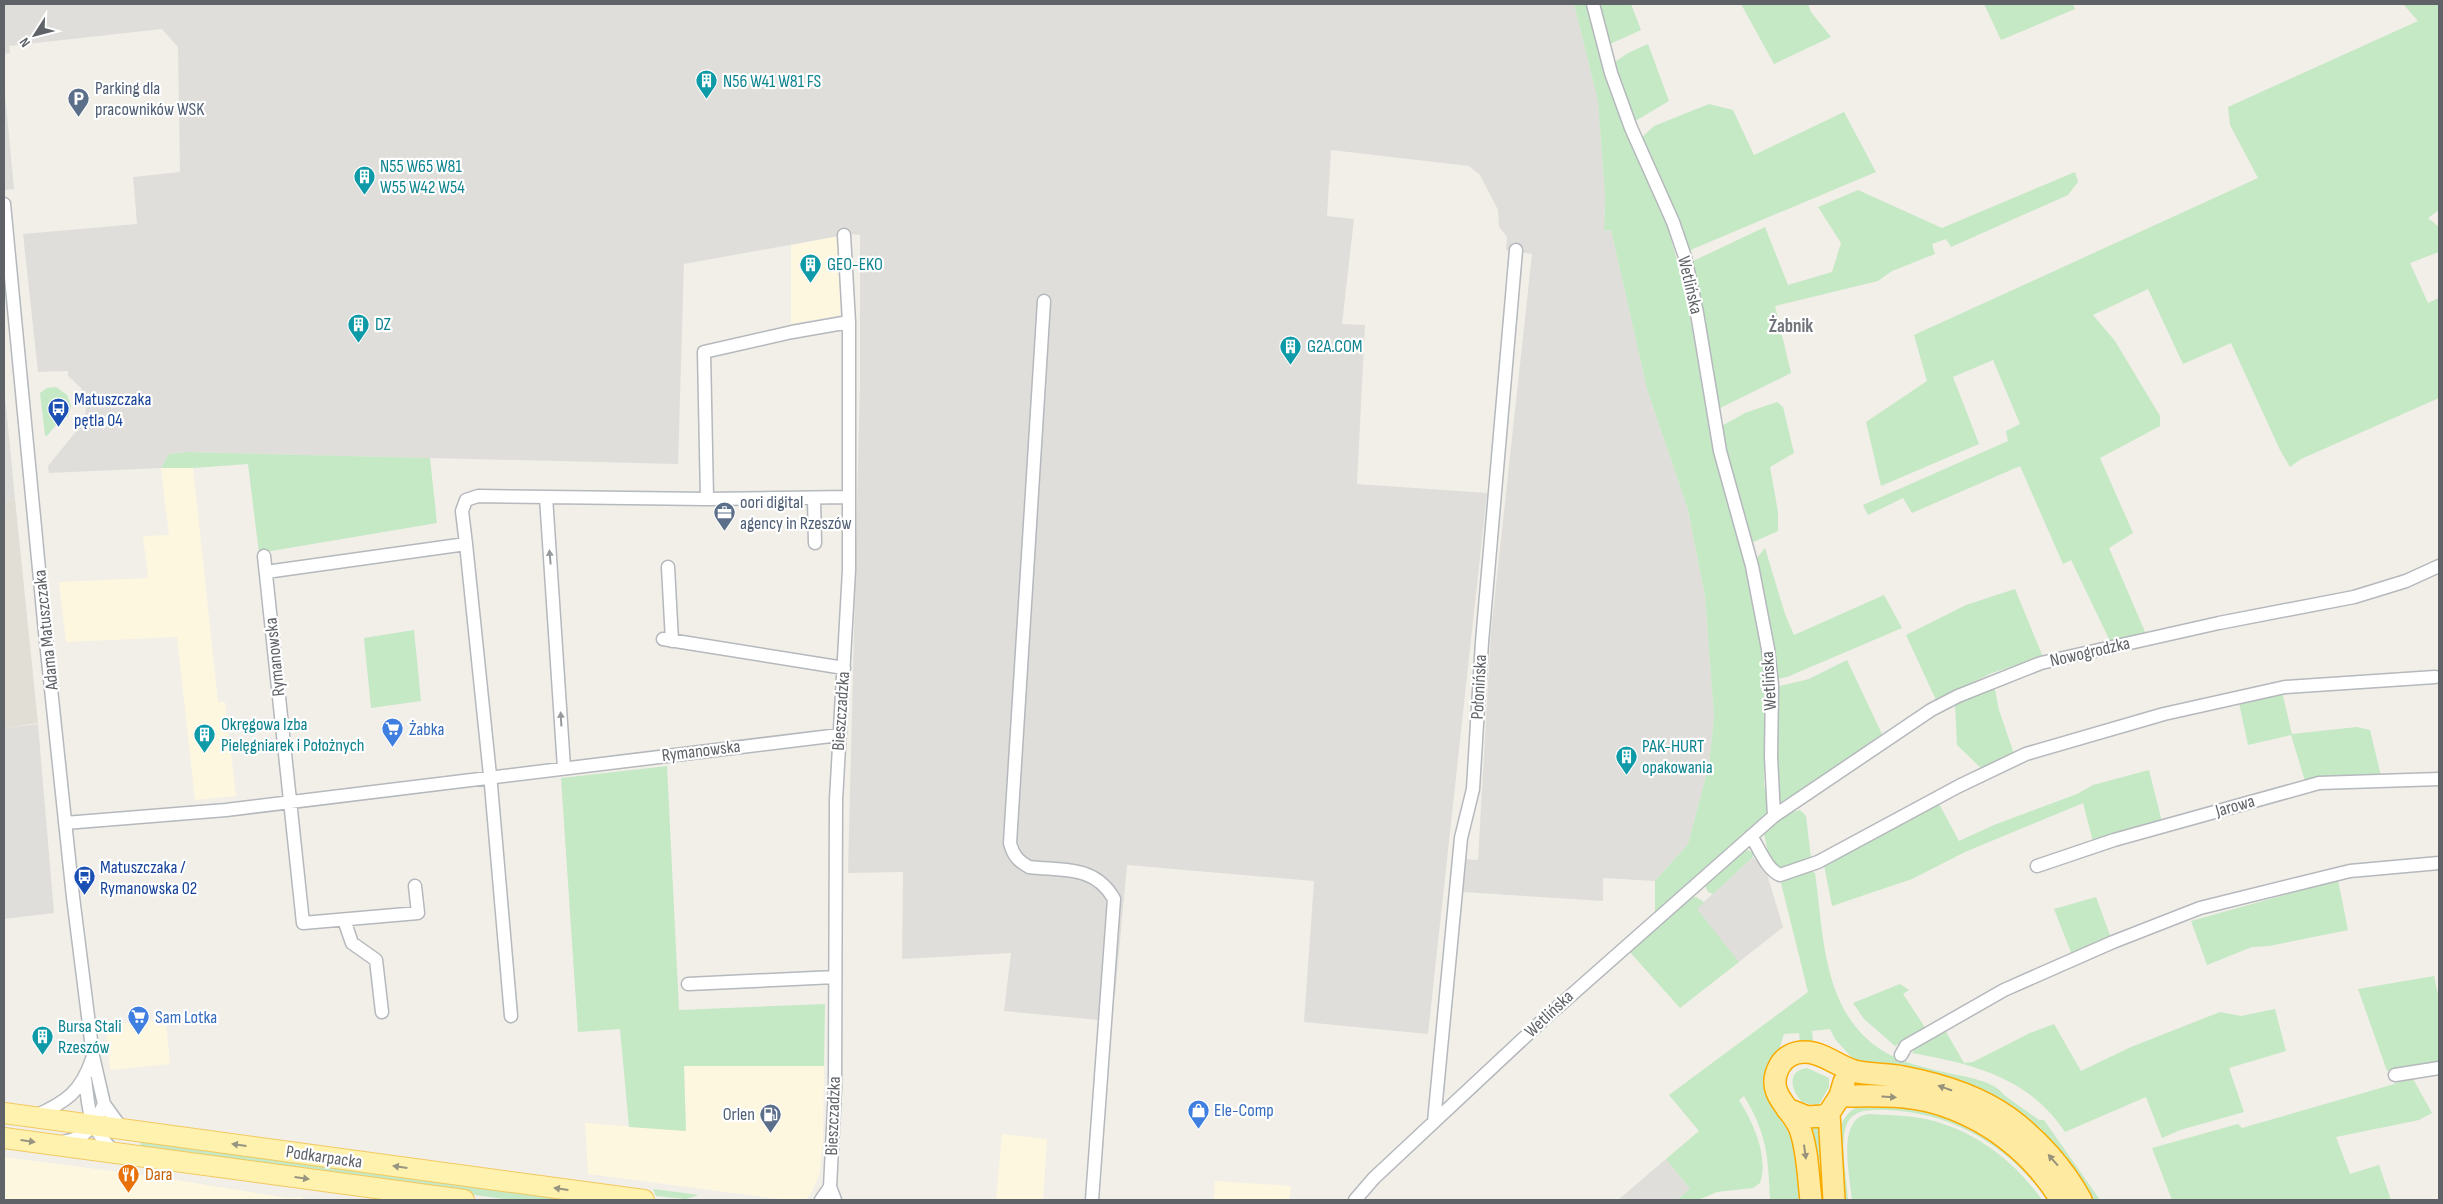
<svg xmlns="http://www.w3.org/2000/svg" width="2443" height="1204" viewBox="0 0 2443 1204" font-family="'Sofia Sans Condensed',sans-serif">
	<rect width="100%" height="100%" fill="#f1efe8"/>
	<path fill="#fef7e0" d="M839,236l1,79 -49,9v-79z
		M161,468h32l25,234h7l11,94 -41,4 -18,-163 -111,5 -7,-60 89,-4 -5,-42 26,-1z
		M166,1019l4,45 -60,6 -4,-45z
		M684,1066h140l-1,77 -4,32 -6,15 -7,10h-20l-198,-26 -3,-51 101,8z
		M1002,1134l45,5 -4,61h-47z
		M4,1157l154,20 129,21 16,-1 -3,3h-296z
		M1215,1181l76,5 -2,14h-75z"/>
	<path fill="#e0deda" d="M4,4h1570l24,97 7,96 -1,34 7,-1 36,159 41,121 17,86 9,120 -5,49 -21,79 -33,37 -52,-3v23l-140,-9 2,-33 13,1 13,-229 41,-377 -26,-4 1,-13 -8,-10 -1,-17 -18,-35 -11,-9 -138,-16 -4,66 27,3 -12,105 23,1 -8,159 130,9 -59,541 -124,-12 10,-141 -187,-16 -12,130 -13,-1 -3,26 -95,-9 7,-58 -109,6 1,-87 -55,1 12,-489v-149l-10,-1 -166,30 -6,200 -491,-12 -18,2 -8,14 -112,5 -1,-7 35,-43 4,-19 -6,-16 -13,-12v-5l-30,1 -15,-138 114,-10 -4,-47 47,-5 -2,-125 -16,-18 -153,17 1,7 -6,1z
		M4,83l10,106 -10,1z
		M4,385l11,114 -11,1z
		M38,724l16,189 -50,6v-191z
		M1753,857l13,14 17,56 -44,35 -43,-53z
		M1666,1159l24,30 -13,11h-59z"/>
	<path fill="#e1ded6" d="M15,499l23,224 -34,5v-228z"/>
	<path fill="#c5e8c5" d="M1574,4h16l29,107 22,57 15,27 9,23 13,46 79,354 7,58v109l4,16 -2,13 -111,98v-31l33,-37 21,-79 5,-49 -9,-120 -17,-86 -41,-121 -36,-159 -7,1 1,-34 -7,-96z
		M1597,4h34l10,26 -31,14 -3,-2z
		M1741,4h67l3,8 20,25 -57,27z
		M1984,4h89l2,5 -74,31z
		M2403,4h36v206l-11,8 11,9v25l-29,11 18,40 11,-5v100l-138,61 -11,8 -10,-17 -49,-107 -48,21 -35,-75 -55,26 22,26 45,75v10l-60,32 33,75 -24,15 37,86 -36,7 -39,-81 -8,4 -43,-98 -108,47 -9,-15 -35,17 -5,-10 145,-64 -2,-10 14,-7 -27,-64 -40,17 26,67 -98,42 -15,-64 61,-41 -13,-46 344,-157 -28,-53 -2,-18 190,-86z
		M1648,44l21,57 -32,19 -4,-1 -21,-55 16,-11z
		M1709,104l24,6 21,45 90,-43 32,60 -188,79 -47,-113 13,-12z
		M2075,172l3,10 -10,13 -117,52 -5,-8 -14,5 3,10 -43,17 -14,10 -103,25 16,67 -73,36 -13,-86 -14,-61 74,-35 23,58 44,-13 9,-29 -23,-36 40,-17 84,38z
		M56,387l11,8 4,11 -3,11 -4,-2 -17,21 -2,-1 -5,-42 7,-5z
		M1777,402l6,5 11,46 -24,14 8,45v19l-27,12 -31,-116 25,-14z
		M187,452l243,6 7,65 -178,30 -11,-89 -55,4h-32l8,-14z
		M1765,548l20,66 9,21 90,-40 18,33 -115,49 -11,2 -3,-39 -18,-80z
		M2015,589l28,68 -51,16 -56,27 -30,-65 60,-30z
		M414,630l7,71 -50,7 -7,-70z
		M1847,660l35,74 -95,68h-8l-3,-3v-108l4,-5 29,-7z
		M1994,685l5,25 15,44 -32,15 -25,-24 -2,-42z
		M2282,692l10,42 65,-7 13,3 11,46 -76,5 -14,-46 -43,10 -9,-42z
		M667,766l12,244 146,-6 -1,62h-140l2,65 -57,-4 -9,-98 -42,3 -17,-254z
		M2149,770l13,52 -69,20 -10,-39 -118,49 -53,27 -80,27 -8,-41 114,-63 21,39 35,-16 83,-31 16,-9z
		M1800,810l6,6 5,42 -19,11 -16,-1 -7,-11 -5,-23 23,-20z
		M1748,850l5,3v4l-40,37 -5,-2 -4,-8 33,-30z
		M1810,871l5,2c9,63 7,140 68,178 21,13 45,17 69,23 15,3 42,7 52,21l35,25h5l56,80h-11l-4,-10 -231,-130 -19,-21 -5,-10 -18,2 1,10h-13l-1,-8 -15,1 -18,58 4,12 21,31 10,65 -31,-1c-2,-43 -3,-65 -26,-103l-5,4c14,22 30,57 21,83l-7,5 -36,4 -19,8h-21l13,-11 -24,-30 33,-28 -30,-36 139,-103 -27,-109 1,-4z
		M2338,880l10,50 -79,16 -17,1 -45,18 -16,-44z
		M1689,896l7,1 8,5 -7,7 42,53 -59,46 -52,-58z
		M2096,897l15,41 -39,17 -18,-46z
		M2434,976l5,23v63l-52,9 -29,-82z
		M1900,984l9,6 -6,4 23,35 -31,17 -31,-27 -11,-16z
		M2275,1009l11,42 -57,17 15,44 -64,18 -18,8 -16,-41 -81,35c-36,-55 -93,-68 -153,-79l4,-7 29,-16 19,33 9,-1 57,-29 24,-9 27,47 50,-24 89,-35 21,4z
		M1807,1068l22,10v9l-11,19 -16,-4c-11,-12 -16,-31 5,-34z
		M2412,1077l20,36 -13,7 -83,17 14,37 29,-9 12,35h-219l-20,-52 86,-24 4,4 149,-43z
		M1864,1104l70,6 65,31 55,59h-7c-38,-54 -93,-87 -160,-90 -15,0 -33,-2 -40,14 -8,17 0,57 1,76h-6c-2,-32 -17,-84 22,-96z
		M1868,1114c19,1 39,1 58,5 48,11 88,41 116,81h-190c-2,-24 -16,-81 16,-86z
		M1809,1122l12,1 6,77h-8z
		M141,1139l451,61h-80l-372,-50z
		M653,1189l46,6 -13,4 -30,-3z"/>
	<g fill="none" stroke-linecap="round" stroke-linejoin="round">
		<defs>
			<path id="minor" d="M4,204l41,428 28,265 20,159 11,48 13,18 9,8
				M1044,301l-34,542c3,12 8,18 19,24 34,4 66,-2 85,32l-22,301
				M546,497l18,271
				M814,498l1,45
				M707,499l-3,-147 88,-20 57,-10
				M466,544l-4,-33 4,-11 12,-4 229,3 141,-2
				M264,556l39,367 115,-10 -3,-27
				M668,567l4,74
				M266,572l200,-28 25,241 20,231
				M663,639l181,29
				M1774,816l157,-106 27,-14 83,-33 178,-40 135,-26 52,-16 33,-15
				M65,823l161,-13 613,-75
				M1751,836c8,12 16,34 29,39l38,-13 141,-76 67,-32 138,-40 121,-27 150,-10
				M2037,866l77,-26 205,-57 120,-4
				M344,920l8,23 24,17 6,52
				M688,984l147,-7
				M1901,1055l5,-9 98,-56 109,-48 87,-34 150,-37 89,-8
				M2395,1075l44,-7
				M85,1079c5,36 2,45 29,73
				M35,1116c31,-14 46,-24 57,-57
				M1434,1122l27,-284 12,-49 9,-147 34,-392
				M63,1142c26,-5 31,-17 41,-38
				M821,1200l9,-13
				M835,1200l-5,-13 5,-98 1,-289 13,-230v-248l-5,-87
				M1355,1200l19,-22 169,-158 231,-204 -3,-59 1,-72 -4,-36 -16,-83 -32,-115 -23,-138 -12,-56 -12,-35 -42,-94 -20,-55 -18,-69"/>
			<path id="primary" d="M4,1113l640,87
				M4,1138l460,62"/>
			<path id="trunk" d="M1840,1096c30,0 63,-2 92,6 54,15 100,50 129,98
				M1787,1109l20,8 16,-1 6,-3 11,-17 4,-14
				M1829,1113l5,87
				M1811,1200c-3,-23 -3,-49 -11,-71 -8,-21 -34,-34 -22,-60 5,-12 15,-17 27,-17 17,0 33,14 49,19 16,4 33,3 49,6 37,7 76,19 106,41 29,21 55,51 72,82"/>
		</defs>
		<use href="#minor" stroke="#b5b8bc" stroke-width="15"/>
		<use href="#primary" stroke="#f2c960" stroke-width="22"/>
		<use href="#trunk" stroke="#f9ab00" stroke-width="24"/>
		<use href="#minor" stroke="#fff" stroke-width="12"/>
		<use href="#primary" stroke="#fff2af" stroke-width="20"/>
		<use href="#trunk" stroke="#feeaa1" stroke-width="21"/>
	</g>
	<defs><path id="oneway-solid" d="M-6-.8H1V-3.2L6.5 0L1 3.2V.8H-6Z" transform="scale(1.25)"/></defs>
	<g fill="#979a9d">
		<use href="#oneway-solid" transform="translate(550 557) rotate(-95)"/>
		<use href="#oneway-solid" transform="translate(561 719) rotate(-93)"/>
	</g>
	<g fill="#97927c">
		<use href="#oneway-solid" transform="translate(1945 1088) rotate(-161)"/>
		<use href="#oneway-solid" transform="translate(1889 1097) rotate(3)"/>
		<use href="#oneway-solid" transform="translate(1805 1152) rotate(82)"/>
		<use href="#oneway-solid" transform="translate(2053 1160) rotate(-131)"/>
	</g>
	<g fill="#979581">
		<use href="#oneway-solid" transform="translate(28 1141) rotate(8)"/>
		<use href="#oneway-solid" transform="translate(239 1145) rotate(-172)"/>
		<use href="#oneway-solid" transform="translate(400 1167) rotate(-172)"/>
		<use href="#oneway-solid" transform="translate(302 1178) rotate(8)"/>
		<use href="#oneway-solid" transform="translate(561 1189) rotate(-172)"/>
	</g>
	<defs>
		<symbol id="building-pin" viewBox="-11 -11 22 30"><path d="M0 17L-7.5 6A9.5 9.5 0 1 1 7.5 6Z" fill="#0f9aa8" stroke="#fff"/><path d="M-4-6H4V6H1V3H-1V6H-4ZM-2.5-4.3h1.7v1.8h-1.7ZM.8-4.3h1.7v1.8H.8ZM-2.5-1h1.7V.8h-1.7ZM.8-1h1.7V.8H.8Z" fill="#fff"/></symbol>
		<symbol id="parking-pin" viewBox="-11 -11 22 30"><path d="M0 17L-7.5 6A9.5 9.5 0 1 1 7.5 6Z" fill="#5c6f8a" stroke="#fff"/><path d="M-3.5-5.5H1a3.5 3.5 0 0 1 0 7H-1V5.5H-3.5ZM-1-3.4V-.6H.8a1.4 1.4 0 0 0 0-2.8Z" fill="#fff"/></symbol>
		<symbol id="bus-pin" viewBox="-11 -11 22 30"><path d="M0 17L-7.5 6A9.5 9.5 0 1 1 7.5 6Z" fill="#1a4fb4" stroke="#fff"/><path d="M-5-6H5V4H4V6H2V4H-2V6H-4V4H-5ZM-3.5-4V0h7V-4ZM-3.5 1.2v1.5H-2V1.2ZM2 1.2v1.5H3.5V1.2Z" fill="#fff"/></symbol>
		<symbol id="office-pin" viewBox="-11 -11 22 30"><path d="M0 17L-7.5 6A9.5 9.5 0 1 1 7.5 6Z" fill="#5c6f8a" stroke="#fff"/><path d="M-6-3h4V-5.5h4V-3h4V5H-6ZM-1-4.5V-3h2v-1.5ZM-6 0V1H6V0Z" fill="#fff"/></symbol>
		<symbol id="supermarket-pin" viewBox="-11 -11 22 30"><path d="M0 17L-7.5 6A9.5 9.5 0 1 1 7.5 6Z" fill="#3f7fe0" stroke="#fff"/><path d="M-6-5.5h2.5l.6 2H6L4.5 2H-2.5L-4.4-4H-6ZM-1.5 3.2a1.3 1.3 0 1 0 .1 0ZM3 3.2a1.3 1.3 0 1 0 .1 0Z" fill="#fff"/></symbol>
		<symbol id="shop-pin" viewBox="-11 -11 22 30"><path d="M0 17L-7.5 6A9.5 9.5 0 1 1 7.5 6Z" fill="#3f7fe0" stroke="#fff"/><path d="M-5-2.5h2.3a2.7 3.5 0 0 1 5.4 0H5L5.5 6h-11ZM-1.5-2.5h3a1.5 2.3 0 0 0-3 0Z" fill="#fff"/></symbol>
		<symbol id="fuel-pin" viewBox="-11 -11 22 30"><path d="M0 17L-7.5 6A9.5 9.5 0 1 1 7.5 6Z" fill="#5c6f8a" stroke="#fff"/><path d="M-5.5-6h7V0h2V4h1.3V-2.5L3-4.5l.8-.8L6-3V5H2.5V1h-1V6h-7ZM-4.2-4.7v3.2H.2V-4.7Z" fill="#fff"/></symbol>
		<symbol id="restaurant-pin" viewBox="-11 -11 22 30"><path d="M0 17L-7.5 6A9.5 9.5 0 1 1 7.5 6Z" fill="#e8710a" stroke="#fff"/><path d="M-5-6h1v4h1v-4h1v4h1v-4h1v5L-1.5 .5V6h-2V.5L-5-1ZM5-6V6H3V1.5H1.5Q1.5-4 5-6Z" fill="#fff"/></symbol>
	</defs>
	<g fill-rule="evenodd">
		<use href="#building-pin" x="694" y="68" width="25" height="34"/>
		<use href="#parking-pin" x="66" y="86" width="25" height="34"/>
		<use href="#building-pin" x="352" y="164" width="25" height="34"/>
		<use href="#building-pin" x="798" y="252" width="25" height="34"/>
		<use href="#building-pin" x="346" y="312" width="25" height="34"/>
		<use href="#building-pin" x="1278" y="334" width="25" height="34"/>
		<use href="#bus-pin" x="46" y="396" width="25" height="34"/>
		<use href="#office-pin" x="712" y="500" width="25" height="34"/>
		<use href="#supermarket-pin" x="380" y="716" width="25" height="34"/>
		<use href="#building-pin" x="192" y="722" width="25" height="34"/>
		<use href="#building-pin" x="1614" y="744" width="25" height="34"/>
		<use href="#bus-pin" x="72" y="864" width="25" height="34"/>
		<use href="#supermarket-pin" x="126" y="1004" width="25" height="34"/>
		<use href="#building-pin" x="30" y="1024" width="25" height="34"/>
		<use href="#shop-pin" x="1186" y="1098" width="25" height="34"/>
		<use href="#fuel-pin" x="758" y="1102" width="25" height="34"/>
		<use href="#restaurant-pin" x="116" y="1162" width="25" height="34"/>
	</g>
	<g text-anchor="middle" dominant-baseline="central" stroke-width="4.5" stroke-linejoin="round" paint-order="stroke">
		<g font-size="18" fill="#0d838f" stroke="#fff" text-anchor="start">
			<text x="723" y="81">N56 W41 W81 FS</text>
			<text x="380" y="166">N55 W65 W81<tspan x="380" dy="21">W55 W42 W54</tspan></text>
			<text x="827" y="264">GEO-EKO</text>
			<text x="375" y="324">DZ</text>
			<text x="1307" y="346">G2A.COM</text>
			<text x="221" y="724">Okręgowa Izba<tspan x="221" dy="21">Pielęgniarek i Położnych</tspan></text>
			<text x="1642" y="746">PAK-HURT<tspan x="1642" dy="21">opakowania</tspan></text>
			<text x="58" y="1026">Bursa Stali<tspan x="58" dy="21">Rzeszów</tspan></text>
		</g>
		<g font-size="18" fill="#4e5e75" stroke="#fff" text-anchor="start">
			<text x="95" y="88">Parking dla<tspan x="95" dy="21">pracowników WSK</tspan></text>
			<text x="740" y="502">oori digital<tspan x="740" dy="21">agency in Rzeszów</tspan></text>
			<text x="755" y="1114" text-anchor="end">Orlen</text>
		</g>
		<g font-size="18" fill="#5f6368" stroke="#fff">
			<text transform="translate(1690 285) rotate(77)">Wetlińska</text>
			<text transform="translate(46 630) rotate(-96)">Adama Matuszczaka</text>
			<text transform="translate(2090 652) rotate(-13)">Nowogrodzka</text>
			<text transform="translate(275 657) rotate(-96)">Rymanowska</text>
			<text transform="translate(1769 681) rotate(-93)">Wetlińska</text>
			<text transform="translate(1479 687) rotate(-87)">Połonińska</text>
			<text transform="translate(841 711) rotate(-86)">Bieszczadzka</text>
			<text transform="translate(701 751) rotate(-7)">Rymanowska</text>
			<text transform="translate(2235 806) rotate(-16)">Jarowa</text>
			<text transform="translate(1549 1014) rotate(-43)">Wetlińska</text>
			<text transform="translate(833 1116) rotate(-88)">Bieszczadzka</text>
			<text transform="translate(324 1157) rotate(8)">Podkarpacka</text>
		</g>
		<g font-size="18" fill="#164399" stroke="#fff" text-anchor="start">
			<text x="74" y="399">Matuszczaka<tspan x="74" dy="21">pętla 04</tspan></text>
			<text x="100" y="867">Matuszczaka /<tspan x="100" dy="21">Rymanowska 02</tspan></text>
		</g>
		<g font-size="18" fill="#366cbe" stroke="#fff" text-anchor="start">
			<text x="409" y="729">Żabka</text>
			<text x="155" y="1017">Sam Lotka</text>
			<text x="1214" y="1110">Ele-Comp</text>
		</g>
		<g font-size="18" fill="#c56008" stroke="#fff" text-anchor="start">
			<text x="145" y="1174">Dara</text>
		</g>
		<g font-size="19" font-weight="bold" fill="#70757a" stroke="#fff">
			<text x="1791" y="326">Żabnik</text>
		</g>
	</g>
	<rect width="2443" height="1204" fill="none" stroke="#5f6368" stroke-width="10"/>
	<g transform="translate(35 35) rotate(234)" stroke="#ffffff" stroke-width="4" paint-order="stroke">
	<path d="M0-4L9 19L0 12L-9 19Z" fill="#5f6368"/>
	<text y="-8" font-size="14" font-weight="bold" text-anchor="middle" fill="#5f6368">N</text>
	</g>
</svg>
